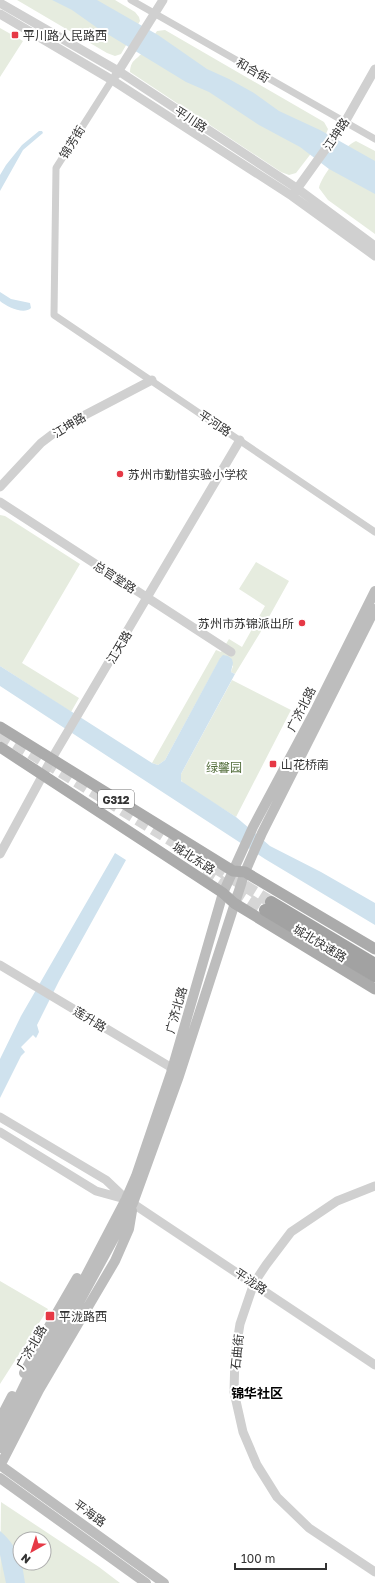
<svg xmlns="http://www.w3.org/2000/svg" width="375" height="1583" viewBox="0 0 375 1583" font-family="'Golos Text','Noto Sans SC',sans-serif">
	<rect width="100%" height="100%" fill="#fff"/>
	<path fill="#e6ecdf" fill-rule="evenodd" d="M17,0h98l20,12 4,5 1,4 -19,33 -6,2 -8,-3z
		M0,28l23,13 -23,36z
		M165,30l159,92 4,7 -2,5 -30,39 -7,2 -8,-3 -151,-100c1,-12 5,-11 12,-19 6,-6 10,-15 15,-22z
		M356,141l19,10v83l-47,-34 -9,-12c1,-10 27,-44 37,-47z
		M0,515l5,1 75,48 -58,99 57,35 -8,14 -71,-46z
		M256,562l33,19 -29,52 -25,41 -4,-2 2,-6 -12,-9 -56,103 -7,5 -6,-2 64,-113 5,2 8,-13 13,8 23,-41 -26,-17z
		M232,680l59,30 -55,107 -51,-32 -5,-6 1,-5z
		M0,1281l48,28 -48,75z
		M1,1502l98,65 21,16h-120zM20,1539h24v24h-24z"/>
	<path fill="#cfe2ee" d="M52,0h45l61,35 49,34 22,10 25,14 25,18 41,19 55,31v33l-46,-25 -29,-22 -41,-22 -50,-33 -23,-10 -90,-55 -24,-17z
		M39,131h3l1,2 -20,17 -23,41v-16l6,-10 16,-20z
		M0,292l11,7 19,4 1,5c-7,7 -24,-1 -31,-7z
		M223,655l5,1 4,3 1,4 -2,9 4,2 -54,100v7l55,36 34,29 51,26 54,31v22l-110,-66 -265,-173v-20l152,97 6,2 7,-5 55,-102z
		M115,853l11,7 -67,121 -22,44 2,7 -3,6 -3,-3 -12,12 4,5 -4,4 -21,42v-39l21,-43z
		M0,1531c9,7 19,21 20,32l2,1 3,19h-19l-6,-28z"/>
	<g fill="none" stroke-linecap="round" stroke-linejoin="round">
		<path stroke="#d6d6d6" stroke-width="12" stroke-dasharray="12 6" stroke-linecap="butt" d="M0,734l271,168
			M204,871l61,39"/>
		<path stroke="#d0d0d0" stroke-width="7" d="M131,0l244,139
			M112,80l-56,88 -2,147 321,217"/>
		<path stroke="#d0d0d0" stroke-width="9" d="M0,3l120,69 178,117 77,57
			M0,14l112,66 180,116 83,60
			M116,75l47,-75
			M294,193l51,-71 30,-53
			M0,487l41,-44 21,-16 90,-47
			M0,502l231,150
			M0,854l51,-94 189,-320
			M0,965l172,103 6,2
			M0,1117l106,63 20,19 249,166
			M0,1132l96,59 29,8
			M375,1186l-38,15 -46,31 -25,33 -12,18 -14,41 -5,31 -1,37 9,40 14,33 20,32 32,31 66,44"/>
		<path stroke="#bdbdbd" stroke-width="10" d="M24,1373l16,-31 37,-64
			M0,1419l12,-23
			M0,1435l27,-55 42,-72 57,-109 10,-23 35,-103 52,-180 30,-66 63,-118 59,-118
			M0,1448l133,-245 46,-127 66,-204 17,-39 113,-224
			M0,1465l164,118
			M0,1466l39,-76 76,-129 14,-32 3,-18
			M0,1478l146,105"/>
		<path stroke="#ababab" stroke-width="11" d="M0,727l233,144 12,1 130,77
			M0,747l223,146 11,10 141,86"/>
		<path stroke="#a2a2a2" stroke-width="12" d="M271,902l104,62
			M265,910l110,66"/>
	</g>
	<g fill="#e63946" stroke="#fff" stroke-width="1.5">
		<rect x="11" y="31" width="8" height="8" rx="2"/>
		<circle cx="120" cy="474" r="4"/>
		<circle cx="302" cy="623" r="4"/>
		<rect x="269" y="760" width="8" height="8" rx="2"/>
		<rect x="45" y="1311" width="10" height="10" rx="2"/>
	</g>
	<g text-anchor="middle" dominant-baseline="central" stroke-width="4" stroke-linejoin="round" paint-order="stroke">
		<rect fill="#fff" stroke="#707070" stroke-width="1" x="98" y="790" width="36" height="18" rx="3"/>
		<g font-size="11" font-weight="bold" fill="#333">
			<text x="116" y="799">G312</text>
		</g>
		<g font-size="12" fill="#333" stroke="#fff" text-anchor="start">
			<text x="23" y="35">平川路人民路西</text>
			<text x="128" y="474">苏州市勤惜实验小学校</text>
			<text x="294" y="623" text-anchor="end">苏州市苏锦派出所</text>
			<text x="281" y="764">山花桥南</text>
			<text x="59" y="1316">平泷路西</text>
		</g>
		<g font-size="12" fill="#333" stroke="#fff">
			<text transform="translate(253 70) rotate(30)">和合街</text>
			<text transform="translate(191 119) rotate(33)">平川路</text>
			<text transform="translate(336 134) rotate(-56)">江坤路</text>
			<text transform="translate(72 142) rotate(-58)">锦芳街</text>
			<text transform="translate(215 423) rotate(34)">平河路</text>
			<text transform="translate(69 425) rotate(-31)">江坤路</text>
			<text transform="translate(115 577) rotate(33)">总官堂路</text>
			<text transform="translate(119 647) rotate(-59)">江天路</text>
			<text transform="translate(301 709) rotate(-63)">广济北路</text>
			<text transform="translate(194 858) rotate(33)">城北东路</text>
			<text transform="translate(320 943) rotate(31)">城北快速路</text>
			<text transform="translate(176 1010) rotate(-74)">广济北路</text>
			<text transform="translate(90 1019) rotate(31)">莲升路</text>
			<text transform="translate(251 1281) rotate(34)">平泷路</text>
			<text transform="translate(31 1347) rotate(-60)">广济北路</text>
			<text transform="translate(237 1352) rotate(-84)">石曲街</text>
			<text transform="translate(90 1513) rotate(36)">平海路</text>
		</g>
		<g font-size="12" fill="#56703f" stroke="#fff">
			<text x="224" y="767">绿馨园</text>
		</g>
		<g font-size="13" font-weight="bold" fill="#000" stroke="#fff">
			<text x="257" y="1393">锦华社区</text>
		</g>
	</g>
	<g transform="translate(32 1551) rotate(219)"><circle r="19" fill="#ffffff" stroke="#adadad"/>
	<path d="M0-3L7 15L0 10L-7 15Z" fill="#e63946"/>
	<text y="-6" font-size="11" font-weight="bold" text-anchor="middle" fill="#333333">N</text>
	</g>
	<path d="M235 1563v6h91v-6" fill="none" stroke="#333333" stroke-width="2"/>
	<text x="241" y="1563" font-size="12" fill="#333333" stroke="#ffffff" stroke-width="3" paint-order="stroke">100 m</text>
</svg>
